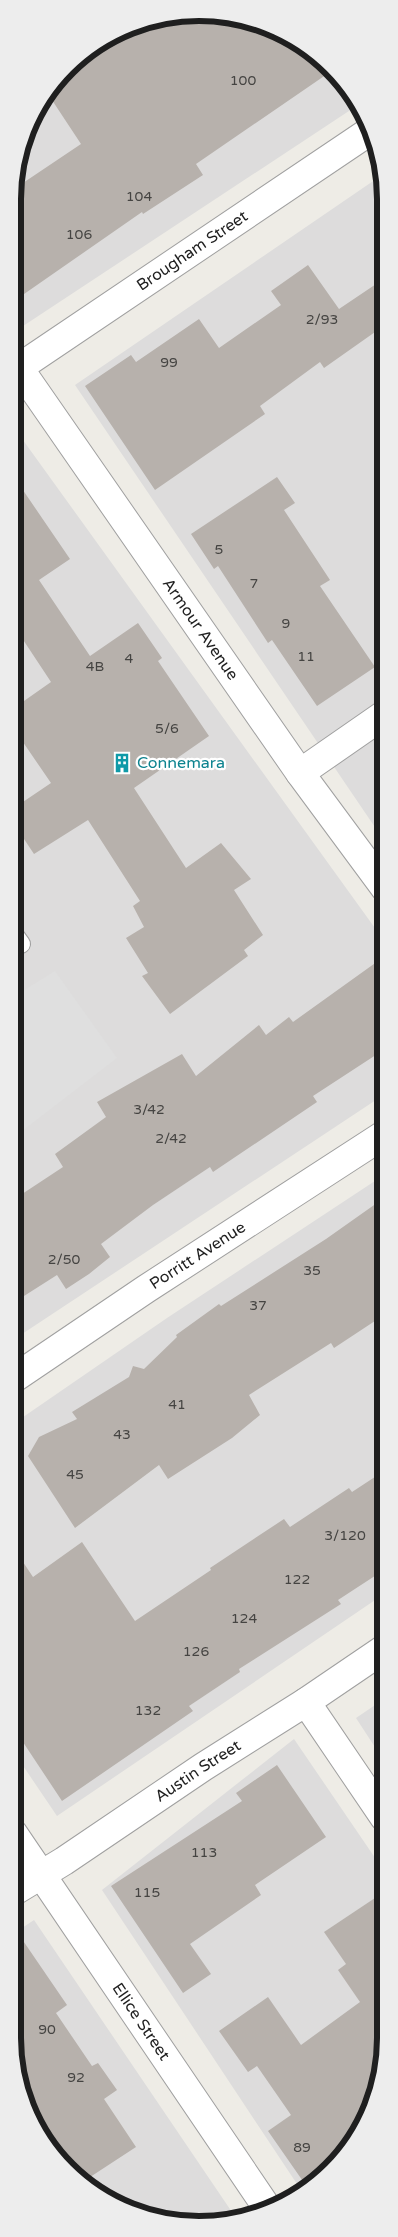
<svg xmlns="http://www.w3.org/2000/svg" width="398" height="2237" viewBox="0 0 398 2237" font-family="'Varela Round',sans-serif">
	<rect width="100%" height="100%" fill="#eeece6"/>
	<path fill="#dddcdc" d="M223,14l59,18 49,35 27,38 -344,227v-157l23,-69 15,-16 63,-43 3,-3 -5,-6 37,-19z
		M382,175l3,12v655l-310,-457z
		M15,429l370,513v152l-372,246z
		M384,1175v419l-327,222 -44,-65v-327l154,-106z
		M384,1699v62l-28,-43z
		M294,1739l90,132v191l-23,69 -39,47 -21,12 -199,-300z
		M34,1920l202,298 -49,6 -60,-14 -60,-40 -40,-61 -14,-71v-104z"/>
	<path fill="#dfdfdf" d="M55,971l62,87 -104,80v-86l12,-8 -12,-20v-27z"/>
	<path fill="#b7b1ac" d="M223,14l59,18 51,38 -137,94 7,11 -60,39 -1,-2 -128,89v-112l67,-45 -33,-50 37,-43 25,-12 3,5 39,-25z
		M308,265l31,44 46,-31v47l-61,43 -4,-6 -60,44 5,8 -110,76 -70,-104 46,-31 5,7 63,-43 20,29 62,-43 -10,-14z
		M14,477l56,82 -31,21 51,76 48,-33 24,35 -4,3 51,75 -75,52 52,80 35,-25 30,36 -17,11 29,45 -19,15 4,6 -78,58 -28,-38 6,-3 -22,-35 18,-11 -11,-21 7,-5 -52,-81 -54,34 -20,-30v-16l37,-25 -37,-54v-21l37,-26 -37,-56z
		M277,477l18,26 -11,7 46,70 -10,6 55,81 -58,39 -45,-66 -4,3 -50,-77 -4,3 -23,-35z
		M385,956v93l-72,47 4,6 -104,70 -3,-5 -57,38 -52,39 9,13 -21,17 -23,15 -9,-14 -44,28v-103l50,-33 -8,-13 51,-37 -9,-15 85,-48 14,22 63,-51 7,10 23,-18 4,5z
		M384,1198v117l-50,33 -3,-5 -82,52 11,20 -28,23 -64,41 -9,-14 -84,63 -47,-72 11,-19 38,-18 -5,-7 57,-35 4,-11 11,3 33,-32 -1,-2 43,-31 2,2 105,-67z
		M384,1471v99l-46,30 3,4 -102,65 1,3 -51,34 4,5 -131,90 -49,-74v-180l20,30 49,-35 53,79 76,-51 -1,-2 74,-49 6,8 59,-39 3,4z
		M277,1765l49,72 -71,48 6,10 -71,49 21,30 -28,19 -72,-107 131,-85 -6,-8z
		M384,1892v170l-23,69 -39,47 -15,9 -39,-56 23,-16 -34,-49 -9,6 -29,-41 49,-34 33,48 59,-43 -22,-32 8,-6 -22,-32z
		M13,1926l54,79 -11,8 36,53 6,-3 19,27 -13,9 32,48 -52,34 -17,-11 -39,-59 7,-5 -13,-18 -10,-50z"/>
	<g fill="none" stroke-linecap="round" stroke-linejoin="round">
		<defs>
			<path id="service" d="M13,933l8,11"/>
			<g id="minor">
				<path id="s1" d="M19,368l281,405 85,115"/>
				<path id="s2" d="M14,371l356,-240"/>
				<path d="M300,773l85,-59"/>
				<path id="s3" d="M13,1379l133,-90 239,-155"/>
				<path d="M306,1702l78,115"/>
				<path id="s4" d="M13,1833l255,376"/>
				<path id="s5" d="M13,1892l51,-31 139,-94 103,-65 78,-53"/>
			</g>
		</defs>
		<use href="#service" stroke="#a0a0a0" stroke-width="20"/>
		<use href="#minor" stroke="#a0a0a0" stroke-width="30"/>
		<use href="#service" stroke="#fff" stroke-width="18"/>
		<use href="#minor" stroke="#fff" stroke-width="28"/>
	</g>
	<defs>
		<symbol id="building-bare" viewBox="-9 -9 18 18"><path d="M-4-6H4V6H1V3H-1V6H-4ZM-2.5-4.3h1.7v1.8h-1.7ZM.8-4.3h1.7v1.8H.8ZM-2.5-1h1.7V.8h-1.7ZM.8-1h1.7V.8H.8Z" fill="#0f9aa8" stroke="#fff" stroke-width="2.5" paint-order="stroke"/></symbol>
	</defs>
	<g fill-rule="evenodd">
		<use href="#building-bare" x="108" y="749" width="28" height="28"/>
	</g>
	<g text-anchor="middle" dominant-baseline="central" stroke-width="4.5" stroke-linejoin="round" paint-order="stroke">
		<g font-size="14" fill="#454442">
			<text x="243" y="80">100</text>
			<text x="139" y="196">104</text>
			<text x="79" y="234">106</text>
			<text x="322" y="319">2/93</text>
			<text x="169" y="362">99</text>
			<text x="219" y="549">5</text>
			<text x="254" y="583">7</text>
			<text x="286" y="623">9</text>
			<text x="306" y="656">11</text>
			<text x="129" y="658">4</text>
			<text x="95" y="666">4B</text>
			<text x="167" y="728">5/6</text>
			<text x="149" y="1109">3/42</text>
			<text x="171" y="1138">2/42</text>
			<text x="64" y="1259">2/50</text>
			<text x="312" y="1270">35</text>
			<text x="258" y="1305">37</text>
			<text x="177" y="1404">41</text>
			<text x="122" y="1434">43</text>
			<text x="75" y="1474">45</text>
			<text x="345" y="1535">3/120</text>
			<text x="297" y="1579">122</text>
			<text x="244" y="1618">124</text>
			<text x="196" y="1651">126</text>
			<text x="148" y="1710">132</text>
			<text x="204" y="1852">113</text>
			<text x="147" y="1892">115</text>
			<text x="47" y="2029">90</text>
			<text x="76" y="2077">92</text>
			<text x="302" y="2147">89</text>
		</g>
		<g font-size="16" fill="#1f1f1f" stroke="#fff">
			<text stroke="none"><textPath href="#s2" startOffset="215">Brougham Street</textPath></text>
			<text stroke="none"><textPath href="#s1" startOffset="318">Armour Avenue</textPath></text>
			<text stroke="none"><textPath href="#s3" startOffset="222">Porritt Avenue</textPath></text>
			<text stroke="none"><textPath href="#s5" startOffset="221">Austin Street</textPath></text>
			<text stroke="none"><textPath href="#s4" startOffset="228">Ellice Street</textPath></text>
		</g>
		<g font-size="16" fill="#0d838f" stroke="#fff" text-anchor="start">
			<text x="137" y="763">Connemara</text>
		</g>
	</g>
	<path d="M0 0H398V2237H0ZM199 21H199A178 178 0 0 1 377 199V2038A178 178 0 0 1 199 2216H199A178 178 0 0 1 21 2038V199A178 178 0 0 1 199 21Z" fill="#ededed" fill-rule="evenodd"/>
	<path fill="none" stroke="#1f1f1f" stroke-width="6" d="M199 21H199A178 178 0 0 1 377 199V2038A178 178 0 0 1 199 2216H199A178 178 0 0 1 21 2038V199A178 178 0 0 1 199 21Z"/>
</svg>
